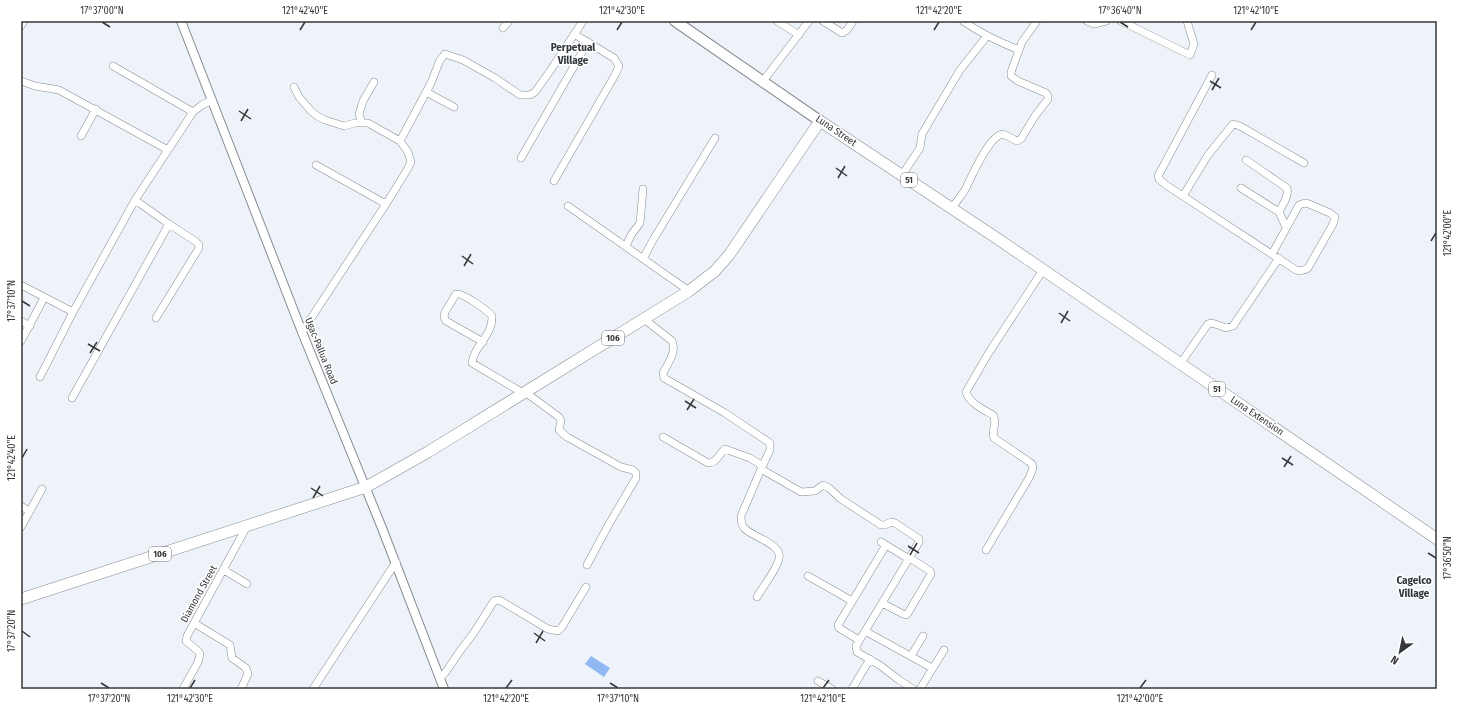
<svg xmlns="http://www.w3.org/2000/svg" width="1458" height="710" viewBox="0 0 1458 710" font-family="'Fira Sans Condensed',sans-serif">
	<rect width="100%" height="100%" fill="#eef3fa"/>
	<path fill="#91b8f2" d="M591,656l19,12 -6,9 -19,-13z"/>
	<g fill="none" stroke-linecap="round" stroke-linejoin="round">
		<defs>
			<path id="minor" d="M777,21l22,14
				M823,21l19,12 5,-3 6,-9
				M963,21c17,12 36,21 56,29
				M1087,21l7,3 12,-3
				M1121,21l69,34 4,-11 -7,-23
				M21,26l3,-5
				M503,28l6,-7
				M113,66l80,46
				M1212,75l-54,101 1,3 7,6 130,85c5,1 8,1 12,-2l25,-44 2,-7 -5,-4 -21,-9 -4,-1 -6,2 -27,49
				M21,81l14,5 24,4 109,60
				M763,81l46,-60
				M294,87l5,10 12,14 6,5 8,4 19,6 11,-3h13l32,18 8,11 3,10 -4,8 -21,34 -84,128
				M426,92l28,15
				M362,123l-3,-9 4,-13 11,-19
				M81,136l15,-27
				M400,141l31,-58 9,-23 5,-6 18,6 32,18 25,17h10l5,-3 15,-21 33,-50
				M521,158l67,-116
				M1246,160l41,28c2,8 -4,16 -8,24
				M316,165l70,39
				M902,175l18,-27 2,-14 38,-64 27,-34
				M554,181l61,-106 4,-9 -5,-8 -40,-24
				M1241,188l38,24 7,15
				M1183,196l25,-41 25,-31 7,2 64,37
				M135,200l34,24 26,17 4,4v3l-43,70
				M568,206l121,85
				M952,208c4,-6 9,-12 13,-18 6,-12 24,-55 38,-56l14,7 4,-2 14,-23 13,-17v-3l-2,-3 -28,-12 -7,-5v-4l11,-30 15,-21
				M626,246l5,-11 9,-12 3,-34
				M643,259l10,-19 62,-102
				M21,285l52,27 62,-112 33,-50 25,-38 9,-7 10,-5
				M644,319l28,22c5,11 -4,22 -9,32l1,5 61,35 45,30v7l-9,19 40,23 14,-1 8,-6 6,3 12,11 40,26h4l6,-3 4,1 24,16v3l-63,104 1,6 24,14 18,14 14,9
				M21,321l9,5
				M21,341l23,-43
				M483,342l-37,-21 -2,-4 1,-5 11,-18c6,-2 31,16 36,22 1,20 -18,29 -20,47l51,30
				M1180,364l28,-40 4,-1 14,5 7,-2 46,-68
				M40,377l33,-65
				M525,392l34,25 2,4 -2,9 8,7 54,30 12,3 3,3v5l-27,46 -22,41
				M72,398l97,-174
				M663,437l45,26c8,1 11,-9 17,-14l25,9 11,7
				M21,506l8,5
				M21,527l21,-38
				M881,542l28,17
				M986,550l43,-72 4,-10 -1,-4 -4,-3 -34,-23c-3,-8 4,-15 -1,-23 -9,-5 -24,-12 -27,-23l22,-38 55,-84
				M224,570l23,14
				M808,576l44,25
				M757,597c6,-11 19,-26 22,-38 4,-15 -27,-22 -35,-31 -3,-3 -3,-8 -3,-12l20,-47
				M882,603l21,11 3,1 2,-2 23,-39 -1,-3 -20,-13
				M194,623l36,22 2,13 14,10 2,6 -7,15
				M865,631l67,37
				M859,640l-20,-12 -1,-3 48,-80
				M911,656l12,-20
				M440,678l5,-5 15,-22 13,-17 21,-33 3,-1 4,1 47,28 10,2 4,-4 24,-40
				M818,681l14,8
				M183,689l15,-27 2,-8 -2,-3 -12,-10 1,-5 60,-110
				M313,689l83,-127
				M852,689l18,-30
				M920,689l24,-39"/>
			<path id="tertiary" d="M181,21l121,311 80,196 62,161"/>
			<path id="primary" d="M675,21l145,100"/>
			<path id="trunk" d="M21,599l345,-112 62,-35 261,-161 26,-20 14,-16 91,-134 178,118 439,300"/>
		</defs>
		<use href="#minor" stroke="#868b91" stroke-width="8"/>
		<use href="#tertiary" stroke="#868b91" stroke-width="10"/>
		<use href="#primary" stroke="#868b91" stroke-width="12"/>
		<use href="#trunk" stroke="#868b91" stroke-width="12"/>
		<use href="#minor" stroke="#fff" stroke-width="7"/>
		<use href="#tertiary" stroke="#fff" stroke-width="8"/>
		<use href="#primary" stroke="#fff" stroke-width="10"/>
		<use href="#trunk" stroke="#fff" stroke-width="11"/>
	</g>
	<path fill="none" stroke="#35373a" stroke-width="1.5" d="M102,22l8,5M1120,22l8,5M300,30l5,-8M617,30l5,-8M934,30l5,-8M1251,30l5,-8M1210,81l11,7M1212,90l7,-12M239,111l12,8M241,121l7,-12M836,168l11,8M838,178l7,-12M1431,241l5,-8M462,256l11,8M464,266l7,-12M22,301l8,5M1059,313l11,8M1061,323l7,-12M88,344l12,7M90,353l7,-11M685,401l11,7M687,410l7,-11M22,458l5,-9M1282,458l11,7M1284,467l7,-11M311,488l12,8M313,498l7,-12M908,546l11,7M1428,553l8,5M910,555l7,-12M22,631l8,6M534,633l11,8M536,643l7,-12M101,683l8,5M610,683l8,5M190,688l5,-8M506,688l6,-8M823,688l6,-8M1140,688l6,-8"/>
	<g text-anchor="middle" dominant-baseline="central" stroke-width="3" stroke-linejoin="round" paint-order="stroke">
		<g fill="#fff" stroke="#727375" stroke-width="1">
			<rect x="901" y="173" width="16" height="14" rx="3"/>
			<rect x="602" y="331" width="22" height="14" rx="3"/>
			<rect x="1209" y="382" width="16" height="14" rx="3"/>
			<rect x="149" y="547" width="22" height="14" rx="3"/>
		</g>
		<g font-size="9" font-weight="bold" fill="#35373a">
			<text x="909" y="180">51</text>
			<text x="613" y="338">106</text>
			<text x="1217" y="389">51</text>
			<text x="160" y="554">106</text>
		</g>
		<g font-size="10" fill="#35373a" stroke="#fff">
			<text transform="translate(836 131) rotate(34)">Luna Street</text>
			<text transform="translate(321 351) rotate(68)">Ugac-Pallua Road</text>
			<text transform="translate(1257 416) rotate(34)">Luna Extension</text>
			<text transform="translate(199 594) rotate(-61)">Diamond Street</text>
		</g>
		<g font-size="11" font-weight="bold" fill="#32363b" stroke="#fff">
			<text x="573" y="47">Perpetual<tspan x="573" dy="13">Village</tspan></text>
			<text x="1414" y="580">Cagelco<tspan x="1414" dy="13">Village</tspan></text>
		</g>
	</g>
	<rect width="1458" height="710" fill="none" stroke="#ffffff" stroke-width="44"/>
	<g transform="translate(1400 652) rotate(213)" stroke="#ffffff" stroke-width="3" paint-order="stroke">
	<path d="M0-3L7 15L0 10L-7 15Z" fill="#35373a"/>
	<text y="-6" font-size="11" font-weight="bold" text-anchor="middle" fill="#35373a">N</text>
	</g>
	<rect x="22" y="22" width="1414" height="666" fill="none" stroke="#35373a" stroke-width="1.5"/>
	<g font-size="10" text-anchor="middle" fill="#35373a">
		<text x="102" y="14">17°37'00"N</text>
		<text x="305" y="14">121°42'40"E</text>
		<text x="622" y="14">121°42'30"E</text>
		<text x="939" y="14">121°42'20"E</text>
		<text x="1120" y="14">17°36'40"N</text>
		<text x="1256" y="14">121°42'10"E</text>
		<text transform="translate(1447 233) rotate(-90)" y="4">121°42'00"E</text>
		<text transform="translate(11 301) rotate(-90)" y="4">17°37'10"N</text>
		<text transform="translate(11 458) rotate(-90)" y="4">121°42'40"E</text>
		<text transform="translate(1447 558) rotate(-90)" y="4">17°36'50"N</text>
		<text transform="translate(11 631) rotate(-90)" y="4">17°37'20"N</text>
		<text x="109" y="702">17°37'20"N</text>
		<text x="190" y="702">121°42'30"E</text>
		<text x="506" y="702">121°42'20"E</text>
		<text x="618" y="702">17°37'10"N</text>
		<text x="823" y="702">121°42'10"E</text>
		<text x="1140" y="702">121°42'00"E</text>
	</g>
</svg>
